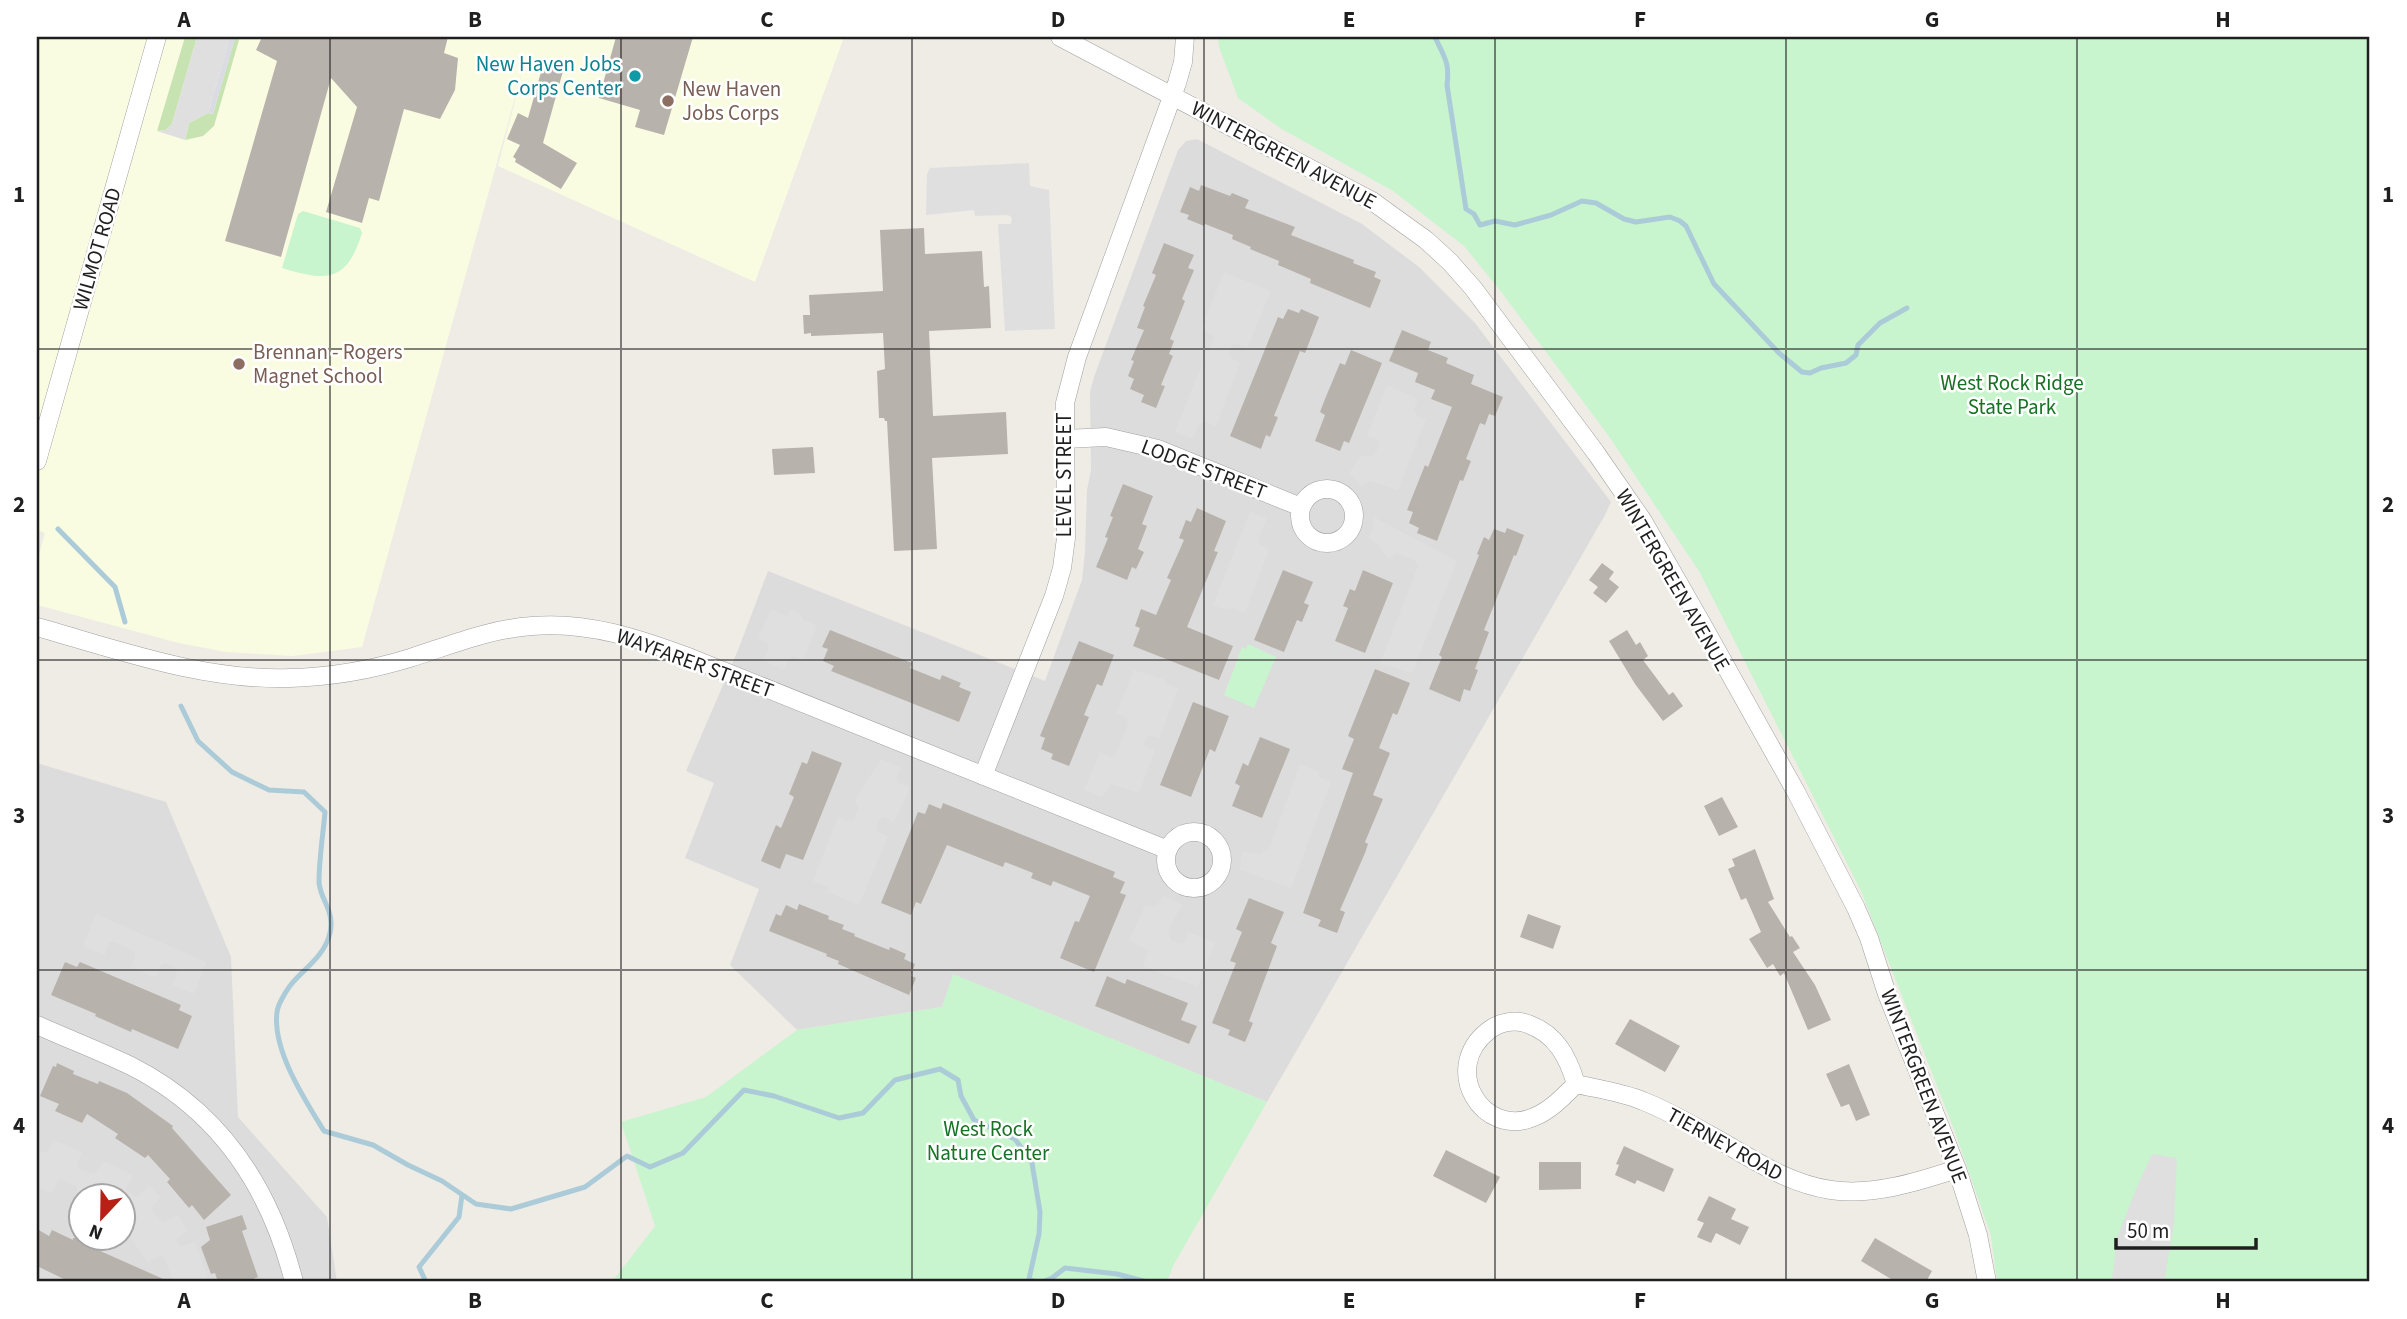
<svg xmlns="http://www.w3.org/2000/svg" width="2407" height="1319" viewBox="0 0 2407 1319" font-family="'Source Sans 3',sans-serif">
	<rect width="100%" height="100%" fill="#efece6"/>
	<path fill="#dddcdc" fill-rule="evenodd" d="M1197,139l165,85 57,43 56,56 136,179 -6,13 -338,587 -313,-127 -12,32 -145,23 -67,-65 29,-76 -74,-31 29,-75 -28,-12 52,-121 30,-79 277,110 37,-101 3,-28 2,-62 4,-20 -1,-78 4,-15 84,-227 8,-9z
		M37,763l129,39 65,155 7,160 89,100 10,65h-300zM80,1196h42v42h-42z"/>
	<path fill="#fafce2" d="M37,37h807l-89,245 -257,-116 28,-108 -164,589 -69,9 -67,-4 -47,-9 -142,-38v-43l8,-29 -8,-3z"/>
	<path fill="#c7e3b2" d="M185,37h12l-25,87 -6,6 -9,1z
		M235,38l4,2 -25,86 -11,10 -18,4 4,-17 19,-10 5,1z"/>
	<path fill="#c8f4ce" d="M1218,37h1152v1245h-373l-6,-46 -36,-104 -94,-241 -162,-320 -91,-136 -106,-142 -38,-47 -71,-55 -113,-63 -42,-30 -19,-51z
		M303,211l57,17 2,5c-15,49 -35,49 -80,35l16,-54z
		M1248,644l28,13 -22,51 -30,-13 18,-48 4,2z
		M953,974l314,128 -94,164 -6,16h-555l43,-56 -34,-104 85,-25 91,-67 145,-23z"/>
	<path fill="#dfdfdf" d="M197,37h33l-22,76 -19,10 -4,17 -28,-9 9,-1 6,-6z
		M1029,163l1,23 19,4 6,139 -50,2 -7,-107h13l1,-6 -4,-3 -33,1 -1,-6 -48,5 1,-41 3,-6z
		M1224,272l47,19 -24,57 -10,-4 -5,2 -3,7 2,5 9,5 -24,63 -11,-4 -7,4 -5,13 -18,-7 26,-65 -1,-18 10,-1 5,-11 -14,-8z
		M1387,385l31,14 -4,11 3,6 9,3 -28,71 -28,-9 -8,5 -13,-13 12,-18 8,2 5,-2 6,-11 -1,-4 -12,-4z
		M1250,512l17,6 -9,22 2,4 9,5 -24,64 -11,-5 -8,2 -13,-5z
		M1374,517l83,44 -45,112 -32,-9 38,-98 -4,-6 -18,-7 -8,6 -10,-15 -10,-6 4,-9z
		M771,609l16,7 4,-6 8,3 4,7 14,5 -14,35 -10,-4 -4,3 -5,10 -21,-8 6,-13 -1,-4 -10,-6z
		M1134,670l29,9 4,5 11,4 -19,51 -10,-4 -5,8 1,3 10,4 -16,43 -28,-9 -9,13 -18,-7 16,-38 11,5 4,-2 13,-31 -1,-6 -11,-5z
		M881,759l20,9 -4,10 2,5 11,5 -16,34 -10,-5 -4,1 -4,10 1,4 11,4 -29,69 -32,-13 2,-5 -16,-6 25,-64 10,4 6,-1 4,-12 -3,-9z
		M1300,764l20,8 -2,3 3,3 10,4 -40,106 -51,-18 2,-19 18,3 10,-7z
		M1164,896l18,9 -12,22 -2,7 2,5 11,5 4,-2 3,-10 27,10 -17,45 -55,-21 5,-15 -19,-11 16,-34 10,1z
		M96,914l110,48 -12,32 -21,-9 4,-13 -2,-5 -10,-4 -4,2 -6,12 -24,-10 5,-14 -20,-11h-7l-4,13 -22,-9z
		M53,1140l29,12 -5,13 2,4 15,5 10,-13 29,14 -7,15 10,7 14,-11 11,11 -9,10 1,5 11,11 14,-8 10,15 -11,8 1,7 4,1 13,-4 13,35 -12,5h-22l-10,-24 -3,-2 -14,6 -14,-21 -10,-10 -1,-35h-24l-8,-3 -10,3v10l-7,-3 5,-13 -2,-4 -17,-7 -8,14 -14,-6v-37l7,3 4,-1z
		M2152,1154l25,4 -3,66 -10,58h-52l5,-44 19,-49z"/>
	<path fill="#dbdbe4" d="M230,37h10l-1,3 -4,-1 -22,75 -5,-1z"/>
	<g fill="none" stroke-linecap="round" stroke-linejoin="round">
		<path stroke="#abcbd8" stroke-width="5" d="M1435,37c9,20 15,25 12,48l19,124 8,5 6,11 15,-4 20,4 36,-10 31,-14 14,2 28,16 12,3 34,-5 10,4 6,5 28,58 65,69 23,19 8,1 11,-5 25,-5 10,-8 2,-10 22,-22 27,-15
			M58,529l57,58 10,35
			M181,706l17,35 34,31 37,18 35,2 21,20c-2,23 -6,47 -6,70 1,18 16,28 11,51 -5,21 -21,32 -35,47 -6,6 -17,23 -18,32 -5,38 28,88 47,119l49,14 35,20 34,16 34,23 35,5 74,-22 42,-31 23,11 33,-14 61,-63 30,6 65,22 24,-5 32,-33 45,-11 18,11 3,16 13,24 41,19 17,24 8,49 -1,22 -10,45 7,3
			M426,1282l-7,-15 40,-50 3,-22
			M1042,1282l10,-4 13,-10 52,6 30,8"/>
	</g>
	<path fill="#b8b2ac" d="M262,37h186l-4,16 14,5 -3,32 -15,29 -36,-10 -25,92 -10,-3 -7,25 -36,-11 31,-105 -26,-29 -50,179 -56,-16 52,-180 -21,-11z
		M616,37h77l-29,98 -29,-8 5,-17 -41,-12z
		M543,65l20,6 -20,72 34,20 -16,26 -46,-27 1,-3 -3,-2 7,-12 -13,-6 11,-26 10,5z
		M1201,185l29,11 2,-3 17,7 -4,8 50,19 -4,8 63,25 -1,3 23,9 -2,5 7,3 -11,28 -60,-25 1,-4 -33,-14 1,-4 -29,-12 1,-2 -19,-8 1,-4 -28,-11 -1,2 -17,-7 2,-4 -9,-3 10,-25 9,4z
		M924,228l1,26 57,-3 2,36 5,-1 2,42 -62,3 4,85 73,-4 2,42 -76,4 5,91 -43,2 -7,-130h-2l-1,-3h-5l-2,-47 8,-2 -2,-36 -72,3v-3l-7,1 -1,-19h7l-1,-20 74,-4 -3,-61z
		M1164,243l30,12 -6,13 6,2 -12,29 3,2 -15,38 4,2 -5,13 4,2 -12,29 4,1 -9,22 -15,-6 3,-7 -14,-6 4,-10 -6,-3 6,-15 -3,-1 13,-30 -7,-2 8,-21 -2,-1 13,-31 -4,-2z
		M1288,309l11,4 2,-4 18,8 -14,36 -5,-2 -26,65 4,1 -8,20 -4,-2 -5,14 -31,-13 48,-119 5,2z
		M1402,330l29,12 -3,8 20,8 -2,5 28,12 -3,9 32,13 -8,19 -6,-2 -4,11 -5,-2 -14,36 5,2 -8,20 -3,-1 -23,61 -20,-8 2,-5 -10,-5 4,-11 -6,-2 18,-45 3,2 24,-60 -21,-8 4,-9 -20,-8 3,-9 -29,-12z
		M1351,350l31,13 -33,80 -5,-2 -4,10 -25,-10 10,-26 -5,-3 5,-13 15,-36 5,2z
		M813,447l2,26 -41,2 -2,-26z
		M1123,484l30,12 -11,28 5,2 -9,23 6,3 -8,17 -4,-2 -5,13 -31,-13 12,-29 -3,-1 8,-20 -3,-1z
		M1197,508l29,13 -12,30 4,1 -31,75 46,19 -14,34 -86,-34 7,-18 -5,-2 6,-17 15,6 15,-35 -4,-2 17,-38 -5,-2 7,-18 5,2z
		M1507,528l17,7 -8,21 -2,-1 -30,75 5,2 -14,37 3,1 -8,21 -6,-2 -4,13 -31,-13 13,-32 -3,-2 40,-100 -2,-1 7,-17 5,3 5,-11 11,4z
		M1602,563l12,9 -5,7 10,8 -13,16 -13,-10 5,-6 -9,-7z
		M1283,570l30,12 -9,21 5,2 -7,17 -5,-2 -13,32 -30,-12z
		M1363,570l30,13 -28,70 -30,-12 13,-33 -5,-2 7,-17 5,2z
		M830,630l82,33 -2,5 30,12 2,-5 19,8 -2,4 12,5 -12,30 -128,-51 3,-5 -11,-5 5,-12 -6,-2z
		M1627,630l9,15 4,-3 8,14 -5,4 26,35 4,-3 10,14 -20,15 -28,-37 -26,-43z
		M1079,641l35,14 -12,31 -5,-2 -13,31 5,2 -20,49 -18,-7 2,-5 -12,-5 4,-11 -5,-2z
		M1375,669l35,14 -13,32 -4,-2 -14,35 11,5 -17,42 10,4 -18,43 3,2 -3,9 -25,57 5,2 -8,21 -19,-7 3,-6 -18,-7 50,-140 -11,-4 12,-30 -6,-3z
		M1193,702l36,14 -14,36 -5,-3 -19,48 -31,-12z
		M1260,737l30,12 -28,69 -30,-12 8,-20 -5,-3 8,-20 5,3z
		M812,751l30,12 -39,97 -17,-6 -6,15 -19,-8 15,-36 5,3 13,-31 -5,-3 13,-32 5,2z
		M1722,797l16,30 -19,9 -15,-30z
		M943,803l172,69 -2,5 12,5 -5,11 6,2 -32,77 -34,-14 15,-37 4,1 11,-26 -37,-15 -2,5 -20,-8 2,-5 -28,-11 -2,5 -56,-22 -26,59 -5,-2 -5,13 -30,-12 37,-91 7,2 4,-10 12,5z
		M1755,849l19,50 -6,3 22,35 2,-1 8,12 -7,4 22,33 16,35 -23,10 -24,-57 -4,3 -7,-12 -6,4 -18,-29 12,-7 -15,-34 -5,2 -13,-31 7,-3 -3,-7z
		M1249,898l35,14 -13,31 6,3 -28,75 4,2 -8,19 -17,-7 2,-5 -18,-7 24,-60 -6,-2 12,-29 -6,-3z
		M799,904l30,12 -1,3 16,6 -2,4 13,5 -1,2 35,14 1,-3 16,7 -2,5 11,5 -4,12 5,2 -7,17 -71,-31 1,-3 -13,-5 1,-2 -58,-23 7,-17 5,2 5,-11 11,5z
		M1528,914l33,12 -8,23 -33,-12z
		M65,962l12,5 3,-5 101,43 -2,5 13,6 -14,33 -46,-20 -1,3 -36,-16 1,-2 -45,-19z
		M1107,976l18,8 2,-5 61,24 -7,17 16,6 -8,18 -94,-38z
		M1630,1019l50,27 -15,26 -50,-28z
		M57,1063l17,8 -1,3 25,10 1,-3 28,12 46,33 -1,2 59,67 -27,25 -12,-15 -3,3 -22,-26 3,-3 -22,-24 -3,3 -30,-20 3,-4 -31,-20 -5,9 -27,-12 4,-7 -19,-8 13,-30 3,1z
		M1849,1064l21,51 -14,6 -7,-17 -8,3 -15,-33z
		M1624,1146l50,23 -10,23 -27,-12 -2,4 -20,-9 4,-10 -3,-1z
		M1446,1150l54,27 -14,26 -53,-27z
		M1539,1162h42v27l-42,1z
		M1709,1196l27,13 -5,10 18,8 -9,18 -24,-12 -5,10 -14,-6 7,-14 -7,-3z
		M242,1215l5,14 -5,2 16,46 -13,5h-27l-3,-9 -4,1 -10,-27 9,-7 -4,-13z
		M37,1229l12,7 3,-6 21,10v-2h30l-5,12 72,32h-100l-33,-16z
		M1875,1238l57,33 -6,11h-30l-35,-21z"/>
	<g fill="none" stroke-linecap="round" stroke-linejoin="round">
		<defs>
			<path id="street" d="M1060,37l312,164 54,39 24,22 23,26 123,165 47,68 59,103 94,168 60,116 13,30 18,56 70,175 21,66 9,47
				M1065,439l41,-2 52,12 143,58
				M37,461l120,-424
				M1300 516a27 27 0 1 1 54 0a27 27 0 1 1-54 0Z
				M37,627c82,23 167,54 253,51 40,-1 81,-8 120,-20 41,-13 79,-29 122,-32 56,-5 108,13 159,32l477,192
				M983,776l71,-180 8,-28 4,-30 -1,-135 12,-46 100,-274 6,-21 2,-25
				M1166 860a28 28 0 1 1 56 0a28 28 0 1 1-56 0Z
				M37,1025c31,14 63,26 94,41 89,45 139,121 163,216
				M1576,1084c-12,12 -25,26 -42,33 -51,22 -94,-48 -46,-86 11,-9 27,-12 40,-7 28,10 40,33 48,60 22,5 46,8 67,17 23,9 46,22 67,34 40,22 75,48 121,55 42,6 86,-8 126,-21"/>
		</defs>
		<use href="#street" stroke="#a0a0a0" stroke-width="19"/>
		<use href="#street" stroke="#fff" stroke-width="18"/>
	</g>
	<path fill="none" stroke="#1f1f1f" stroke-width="2" stroke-opacity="0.55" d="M330,37v1245M621,37v1245M912,37v1245M1204,37v1245M1495,37v1245M1786,37v1245M2077,37v1245M37,349h2333M37,660h2333M37,970h2333"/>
	<circle fill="#0f9aa8" stroke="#fff" stroke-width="2.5" cx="635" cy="76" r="7"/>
	<g fill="#8d6e63" stroke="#fff" stroke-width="2.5">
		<circle cx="668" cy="101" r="7"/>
		<circle cx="239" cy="364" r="7"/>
	</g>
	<g text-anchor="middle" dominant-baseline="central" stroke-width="5" stroke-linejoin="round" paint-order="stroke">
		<g font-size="21" fill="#0d838f" stroke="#fff" text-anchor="end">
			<text x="621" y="64">New Haven Jobs<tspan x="621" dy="24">Corps Center</tspan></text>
		</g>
		<g font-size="21" fill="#785e54" stroke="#fff" text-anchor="start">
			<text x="682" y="89">New Haven<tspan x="682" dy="24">Jobs Corps</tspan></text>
			<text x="253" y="352">Brennan - Rogers<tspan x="253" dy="24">Magnet School</tspan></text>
		</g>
		<g font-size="21" fill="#1f1f1f" stroke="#fff">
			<text transform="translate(1284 155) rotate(28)">WINTERGREEN AVENUE</text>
			<text transform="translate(97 249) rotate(-74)">WILMOT ROAD</text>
			<text transform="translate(1204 469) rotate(21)">LODGE STREET</text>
			<text transform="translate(1064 475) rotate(-90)">LEVEL STREET</text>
			<text transform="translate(1673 580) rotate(60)">WINTERGREEN AVENUE</text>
			<text transform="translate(695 663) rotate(20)">WAYFARER STREET</text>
			<text transform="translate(1924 1086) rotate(69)">WINTERGREEN AVENUE</text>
			<text transform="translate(1725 1144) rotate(29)">TIERNEY ROAD</text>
		</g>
		<g font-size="21" fill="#177225" stroke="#fff">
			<text x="2012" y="383">West Rock Ridge<tspan x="2012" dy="24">State Park</tspan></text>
			<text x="988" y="1129">West Rock<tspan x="988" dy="24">Nature Center</tspan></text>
		</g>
	</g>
	<rect width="2407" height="1319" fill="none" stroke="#ffffff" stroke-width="77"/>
	<g transform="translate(102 1217) rotate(202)"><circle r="33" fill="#ffffff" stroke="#a5a5a5" stroke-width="2"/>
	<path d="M0-5L12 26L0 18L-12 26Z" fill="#b82015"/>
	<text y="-10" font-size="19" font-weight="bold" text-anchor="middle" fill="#1f1f1f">N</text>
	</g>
	<path d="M2116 1238v10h140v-10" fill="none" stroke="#1f1f1f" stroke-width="3.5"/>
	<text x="2127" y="1238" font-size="21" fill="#1f1f1f" stroke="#ffffff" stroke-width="5" paint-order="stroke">50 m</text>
	<rect x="38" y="38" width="2330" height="1242" fill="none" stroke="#1f1f1f" stroke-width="2.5"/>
	<g font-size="23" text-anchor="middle" font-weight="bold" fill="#1f1f1f">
		<text x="184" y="27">A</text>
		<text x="475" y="27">B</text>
		<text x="767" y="27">C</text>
		<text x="1058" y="27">D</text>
		<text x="1349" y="27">E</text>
		<text x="1640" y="27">F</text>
		<text x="1932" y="27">G</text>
		<text x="2223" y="27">H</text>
		<text x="19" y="202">1</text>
		<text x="2388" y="202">1</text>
		<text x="19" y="512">2</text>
		<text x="2388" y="512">2</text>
		<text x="19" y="823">3</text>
		<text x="2388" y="823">3</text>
		<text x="19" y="1133">4</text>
		<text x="2388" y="1133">4</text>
		<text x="184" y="1308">A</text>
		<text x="475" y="1308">B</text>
		<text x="767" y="1308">C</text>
		<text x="1058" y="1308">D</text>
		<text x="1349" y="1308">E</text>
		<text x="1640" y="1308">F</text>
		<text x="1932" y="1308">G</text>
		<text x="2223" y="1308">H</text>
	</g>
</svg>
